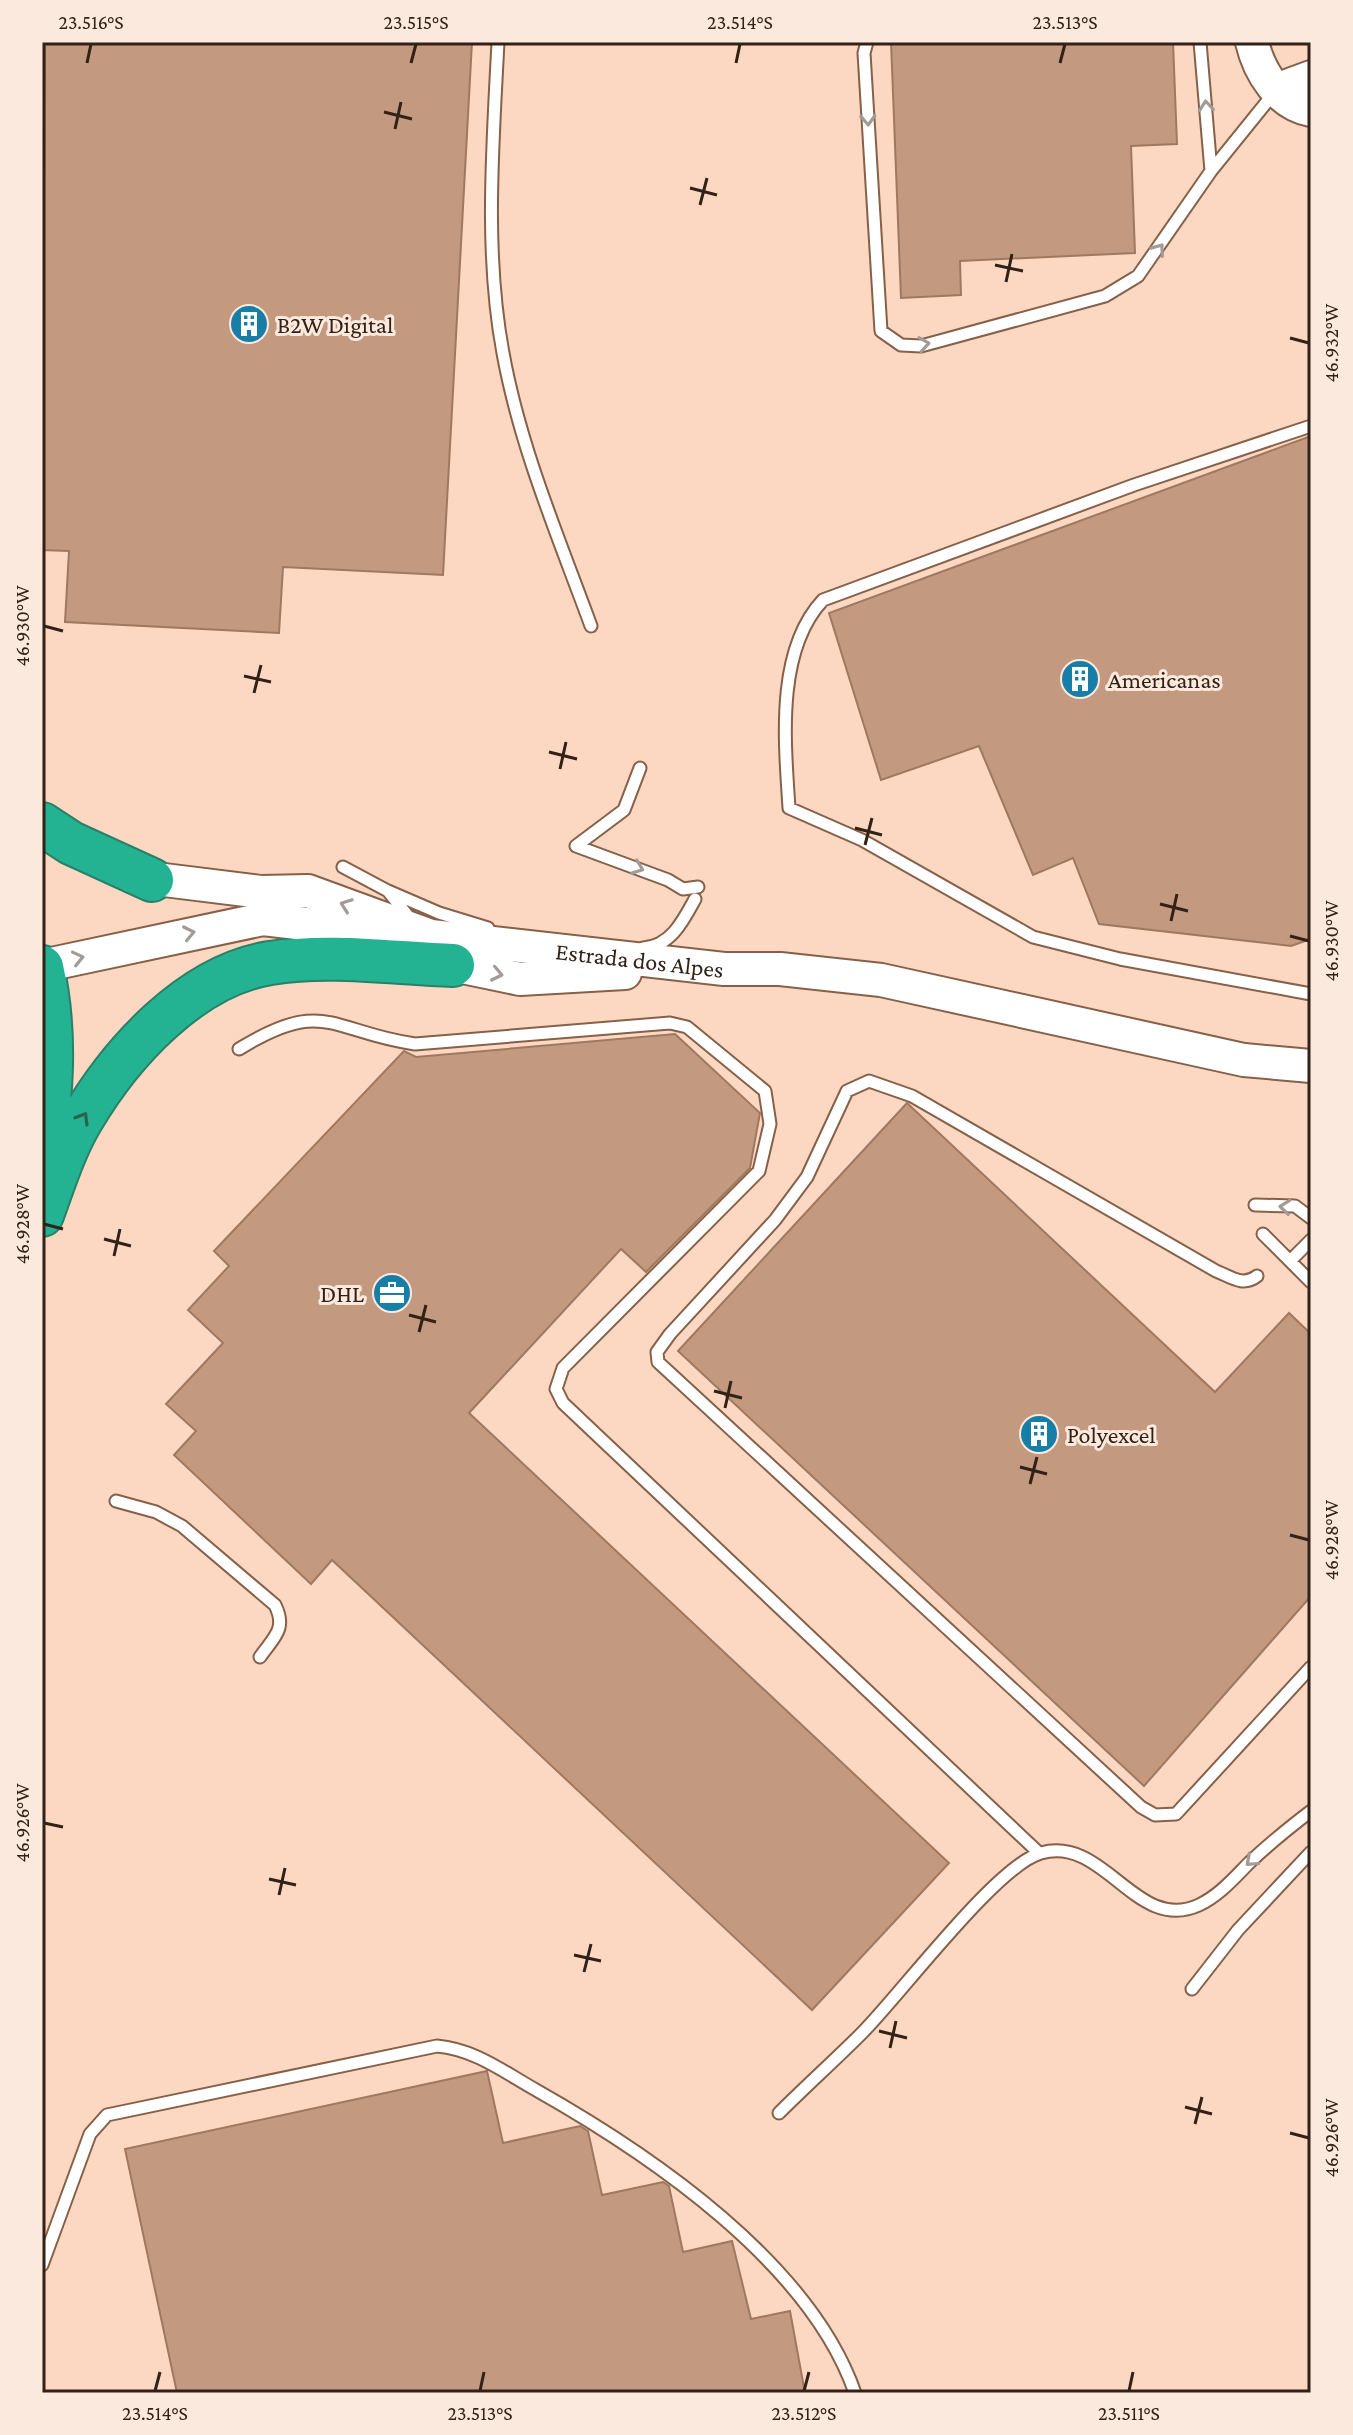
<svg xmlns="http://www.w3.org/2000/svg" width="1353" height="2435" viewBox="0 0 1353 2435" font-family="'Crimson Pro',serif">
	<rect width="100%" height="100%" fill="#fcd8c3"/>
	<path fill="#c3997f" stroke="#a07860" stroke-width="2" d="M45,42h427l-29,533 -160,-8 -4,66 -214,-11 4,-71 -27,-1z
		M891,42h282l4,102 -46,2 4,107 -175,8 1,34 -60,3z
		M1311,436v503l-20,7 -192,-22 -26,-66 -40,17 -54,-129 -98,34 -52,-167z
		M675,1034l85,79 -10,55 -104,104 -25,-23 -152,164 480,450 -137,147 -480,-450 -21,24 -137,-129 22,-24 -30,-27 57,-61 -35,-33 41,-44 -15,-15 190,-200 12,6z
		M907,1103l308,289 74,-79 22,21v262l-167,190 -466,-435z
		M487,2071l16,72 77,-17 8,5 14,64 61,-13 6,4 14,66 49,-11 19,78 39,-8 15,82h-628l-52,-244z"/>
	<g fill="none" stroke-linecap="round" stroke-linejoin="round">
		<defs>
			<path id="lane" d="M498,42c-5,101 -14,210 5,311 17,94 55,183 88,273
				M867,42l-3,11 17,278 20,14 20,1 184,-50 33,-20 73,-105 63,-78
				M1200,42l11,129
				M1311,426l-177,59 -311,115c-48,51 -38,144 -34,208l73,32 171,97 87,22 191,35
				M576,846l92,34 15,9 15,-2
				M576,846l48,-36 16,-42
				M343,867l45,24 20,25
				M388,891l51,22 49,15
				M643,948c28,-2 40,-27 52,-49
				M239,1049c86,-53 92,-17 176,-5l255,-21 17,4 78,64 5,33 -11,47 -196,197 -7,21 7,14 476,450
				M1255,1205l40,1 16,12
				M1263,1234l48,48
				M1290,1261l21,-21
				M1257,1276c-14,11 -26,1 -41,-5l-304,-175 -43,-15 -22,10 -40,86 -32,43 -105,114 -13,18 1,10 483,445 14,8 21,-1 135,-147
				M116,1501l40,11 26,14 93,79c12,24 -1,32 -15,52
				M1192,1989l46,-59 73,-78
				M779,2113c27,-27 56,-53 83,-80 38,-38 135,-168 179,-180 64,-18 95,81 158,52 21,-10 36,-28 51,-43 19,-18 40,-35 61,-51
				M42,2265l48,-131 17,-19 330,-69c37,3 67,26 99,44 115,65 274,173 319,303"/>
			<g id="secondary">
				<path d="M1252,42c7,30 27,62 59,68"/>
				<path d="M1276,90l35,-13"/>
				<path id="s1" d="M132,876l129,16 47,-1 123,45 293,33h56l101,11 363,80 67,6"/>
				<path d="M42,966l221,-47 43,5 147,41 67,14 105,-6"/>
			</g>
			<path id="highway" d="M42,824l29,19 81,37
				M42,967c15,67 9,129 0,196
				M42,1215c12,-33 22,-66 40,-96 39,-66 108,-143 188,-156 59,-10 123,0 183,2"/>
		</defs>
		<use href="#lane" stroke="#866048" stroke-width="15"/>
		<use href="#secondary" stroke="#866048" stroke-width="36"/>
		<use href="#highway" stroke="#298067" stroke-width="46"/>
		<use href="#lane" stroke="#fff" stroke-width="11"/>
		<use href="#secondary" stroke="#fff" stroke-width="32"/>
		<use href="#highway" stroke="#24b392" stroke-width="42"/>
	</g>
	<defs><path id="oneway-chevron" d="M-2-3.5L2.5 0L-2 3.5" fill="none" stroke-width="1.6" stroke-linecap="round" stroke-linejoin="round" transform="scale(2)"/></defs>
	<g stroke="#a29b97">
		<use href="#oneway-chevron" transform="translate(1206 106) rotate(-95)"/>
		<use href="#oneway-chevron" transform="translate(868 120) rotate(87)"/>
		<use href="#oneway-chevron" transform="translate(1159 249) rotate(-54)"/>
		<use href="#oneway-chevron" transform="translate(924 344) rotate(-9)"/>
		<use href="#oneway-chevron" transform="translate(638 868) rotate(21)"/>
		<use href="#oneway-chevron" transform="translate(346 905) rotate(-160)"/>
		<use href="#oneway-chevron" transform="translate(189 933) rotate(-12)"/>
		<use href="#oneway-chevron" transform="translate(78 958) rotate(-13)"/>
		<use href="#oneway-chevron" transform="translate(497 974) rotate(12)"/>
		<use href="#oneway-chevron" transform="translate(1285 1207) rotate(-174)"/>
		<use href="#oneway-chevron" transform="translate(1251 1861) rotate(138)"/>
	</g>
	<use stroke="#2b634e" href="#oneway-chevron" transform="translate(83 1118) rotate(-59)"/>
	<path fill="none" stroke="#312117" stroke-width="3" d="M87,63l4,-19M411,63l5,-19M736,63l4,-19M1060,63l5,-19M384,112l28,7M395,129l6,-27M690,188l27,7M700,205l7,-27M995,265l28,6M1006,282l6,-28M1290,338l19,5M44,626l19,5M244,676l27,6M254,693l7,-28M549,752l28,7M560,769l6,-27M855,828l27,7M865,845l7,-27M1160,904l28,7M1171,921l6,-27M1290,936l19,5M44,1224l19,5M104,1239l27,7M114,1256l6,-27M409,1315l27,7M419,1332l7,-27M714,1391l28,7M725,1408l6,-27M1020,1467l27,7M1030,1484l7,-27M1290,1535l19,5M44,1823l19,4M269,1879l27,6M279,1895l6,-27M574,1955l27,6M584,1972l7,-28M879,2031l28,7M890,2048l6,-27M1185,2107l27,7M1195,2124l7,-27M1290,2133l19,5M155,2391l5,-19M480,2391l4,-19M804,2391l5,-19M1129,2391l4,-19"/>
	<defs>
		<symbol id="building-disc" viewBox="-11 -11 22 22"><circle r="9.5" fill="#177ea8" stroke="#fce9de"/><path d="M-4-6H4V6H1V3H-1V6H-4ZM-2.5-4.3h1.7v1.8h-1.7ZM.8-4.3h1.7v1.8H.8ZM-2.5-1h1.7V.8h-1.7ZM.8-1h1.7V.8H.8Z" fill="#fff"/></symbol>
		<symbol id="office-disc" viewBox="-11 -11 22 22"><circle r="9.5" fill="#177ea8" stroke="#fce9de"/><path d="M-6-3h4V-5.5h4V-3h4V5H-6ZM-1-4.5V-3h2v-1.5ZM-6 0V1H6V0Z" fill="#fff"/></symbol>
	</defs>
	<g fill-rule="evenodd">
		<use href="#building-disc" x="227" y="302" width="44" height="44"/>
		<use href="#building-disc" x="1058" y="657" width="44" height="44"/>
		<use href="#office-disc" x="370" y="1271" width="44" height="44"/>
		<use href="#building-disc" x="1017" y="1412" width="44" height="44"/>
	</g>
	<g text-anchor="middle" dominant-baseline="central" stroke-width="6" stroke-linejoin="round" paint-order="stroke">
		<g font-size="24" fill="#312117" stroke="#fce9de" text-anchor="start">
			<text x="277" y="324">B2W Digital</text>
			<text x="1108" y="679">Americanas</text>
			<text x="364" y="1293" text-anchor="end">DHL</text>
			<text x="1067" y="1434">Polyexcel</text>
		</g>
		<g font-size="24" fill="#312117" stroke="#fce9de">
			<text stroke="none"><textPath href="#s1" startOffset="518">Estrada dos Alpes</textPath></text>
		</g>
	</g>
	<rect width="1353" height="2435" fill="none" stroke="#fce9de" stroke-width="88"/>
	<rect x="44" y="44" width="1265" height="2347" fill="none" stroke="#312117" stroke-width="3"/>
	<g font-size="20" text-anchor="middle" fill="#312117">
		<text x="91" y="29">23.516°S</text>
		<text x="416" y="29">23.515°S</text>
		<text x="740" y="29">23.514°S</text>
		<text x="1065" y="29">23.513°S</text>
		<text transform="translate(1331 343) rotate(-90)" y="7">46.932°W</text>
		<text transform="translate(22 626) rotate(-90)" y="7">46.930°W</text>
		<text transform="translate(1331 941) rotate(-90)" y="7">46.930°W</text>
		<text transform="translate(22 1224) rotate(-90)" y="7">46.928°W</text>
		<text transform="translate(1331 1540) rotate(-90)" y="7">46.928°W</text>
		<text transform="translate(22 1823) rotate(-90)" y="7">46.926°W</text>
		<text transform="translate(1331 2138) rotate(-90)" y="7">46.926°W</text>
		<text x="155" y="2420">23.514°S</text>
		<text x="480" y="2420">23.513°S</text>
		<text x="804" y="2420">23.512°S</text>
		<text x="1129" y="2420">23.511°S</text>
	</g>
</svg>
